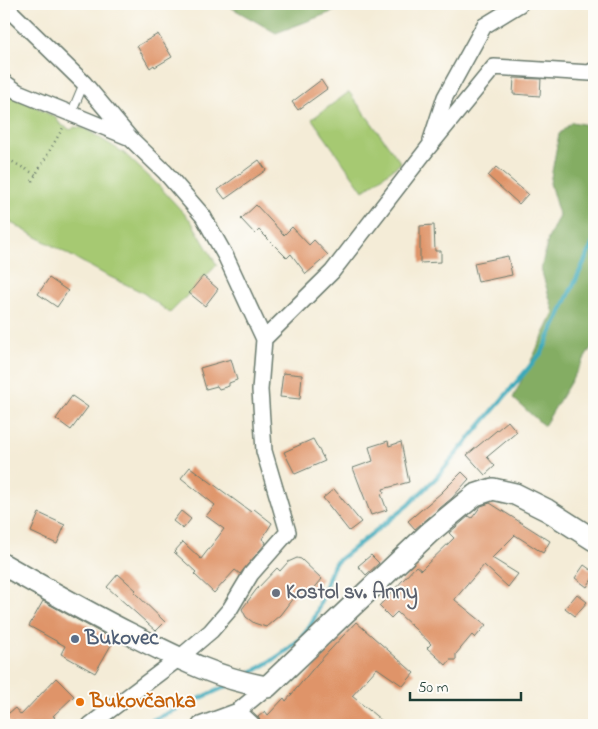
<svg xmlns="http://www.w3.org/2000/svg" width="598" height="729" viewBox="0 0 598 729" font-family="'Indie Flower',sans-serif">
	<rect width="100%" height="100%" fill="#fdfcf7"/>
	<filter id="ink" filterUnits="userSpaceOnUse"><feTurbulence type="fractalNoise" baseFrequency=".02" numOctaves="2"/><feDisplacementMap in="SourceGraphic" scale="10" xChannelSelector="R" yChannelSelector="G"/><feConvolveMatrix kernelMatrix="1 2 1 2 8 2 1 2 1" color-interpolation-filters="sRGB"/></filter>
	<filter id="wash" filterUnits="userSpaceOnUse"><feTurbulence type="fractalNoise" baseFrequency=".0096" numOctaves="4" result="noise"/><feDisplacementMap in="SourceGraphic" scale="20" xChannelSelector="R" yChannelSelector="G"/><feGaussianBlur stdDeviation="1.12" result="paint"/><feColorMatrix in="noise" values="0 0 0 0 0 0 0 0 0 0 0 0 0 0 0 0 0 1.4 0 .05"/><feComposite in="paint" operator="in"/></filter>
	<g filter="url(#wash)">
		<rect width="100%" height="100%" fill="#f4ecd7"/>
		<path fill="#a6c972" stroke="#628353" d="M4,89l52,29 4,6 11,6 3,-3 10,1 40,25 35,33 32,35 26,44 -47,48 -28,-21 -38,-18 -100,-55z
			M349,92l52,71 -38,28 -51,-72z"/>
		<path fill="#84ad64" stroke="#52754c" d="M225,4h128l-77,29z
			M572,122l22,4v217l-50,83 -31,-28 41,-85 -13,-44 7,-30 11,-24 -9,-32 9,-49z"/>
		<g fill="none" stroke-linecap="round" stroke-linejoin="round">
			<path stroke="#3ba9ba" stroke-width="4.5" d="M246,675c22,-11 56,-31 67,-54 9,-18 12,-39 22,-58l73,-58 28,-27 106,-126 52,-111
				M142,725l87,-40"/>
		</g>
		<g id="blocks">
			<path fill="#df9469" d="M158,34l14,23 -17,10 -1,-2 -4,3 -13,-22z
				M514,78l27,1 -1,17 -27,-2z
				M321,80l6,9 -29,21 -6,-8z
				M259,160l7,10 -41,29 -7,-9z
				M496,167l32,27 -9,10 -31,-28z
				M256,205l28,30 8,-8 17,18 5,-5 14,15 -22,19 -15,-20 -4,4 -28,-28 -4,4 -14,-15z
				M434,225l1,26h6v11l-21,1v-37z
				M508,256l4,19 -34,7 -4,-19z
				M203,276l15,13 -13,17 -16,-13z
				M49,278l19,13 -11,16 -19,-13z
				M231,359l6,21 -8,3v3l-10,3 -2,-3 -11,3 -6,-21z
				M283,373l19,2 -2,24 -20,-2z
				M72,396l16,11 -17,23 -15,-11z
				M508,421l9,11 -30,25 8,9 -10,9 -18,-20z
				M313,439l12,22 -30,13 -11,-22z
				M388,441l1,5 12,-4 8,40 -26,7 1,4 -3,1 6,16 -16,5 -18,-47 20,-7 -4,-14z
				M190,467l61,45 3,-3 18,14 -10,16 4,3 -1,2 -25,30 -5,-4 -21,23 -20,-19 2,-2 -22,-20 9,-10 18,17 23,-30 -18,-13 9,-11 -34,-27z
				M462,472l7,7 -17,19 -37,31 -7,-8 33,-28z
				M334,489l27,33 -12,9 -26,-33z
				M490,503l60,38 -7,12 -28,-18 -23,23 26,16 -10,13 -24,-22 -29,34v1l31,25 -11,13 -3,-3 -16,19v6h-6l-4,5 -19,-17 4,-4 -34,-32 -6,6 -12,-12 37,-40 5,4 33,-32 -5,-5 20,-17 3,2 9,-12z
				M181,511l10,8 -8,10 -10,-8z
				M39,513l26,12 -8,19 -26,-12z
				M371,555l8,8 -13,12 -8,-9z
				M297,558l4,1 21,20 -14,17 -8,-7 -20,26 -14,12 -12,-4 -8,-6 -4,-8 14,-19 21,-22 3,3 8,-9z
				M584,565l10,7v4l-7,11 -12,-9z
				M118,574l18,16 -2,2 31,30 -9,9 -49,-44z
				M577,594l10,8 -12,14 -10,-8z
				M43,601l71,39 -19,33 -34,-19 4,-8 -36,-20z
				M356,622l58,51 -11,13 -26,-18 -25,28 35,29h-125l-4,-8 7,-6 3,4 16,-17 2,3 31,-37z
				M56,678l18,18 -21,20 2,1 -7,8h-36l-8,-8 11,-9 6,7z"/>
		</g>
	</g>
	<g filter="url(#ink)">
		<use href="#blocks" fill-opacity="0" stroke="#6a7a6d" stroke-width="1"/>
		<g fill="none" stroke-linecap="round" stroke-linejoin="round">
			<defs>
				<path id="lane" d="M71,114l13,-31"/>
				<path id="street" d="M4,5l80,78 47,56 34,33 38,44 23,41 38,82 -4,51 4,61 24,81 -37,42 -21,35 -19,22 -33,28 -88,66
					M4,82l14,10 110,45
					M431,140l14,-43 39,-71 36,-22
					M264,339l68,-67 96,-124 66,-81 96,6 4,-3
					M238,711l15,14
					M200,725l38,-14 29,-24"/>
				<path id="secondary" d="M4,565c42,24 84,48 128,70 44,22 86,44 135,52l162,-154 46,-38 18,-6 22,5 32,16 47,30"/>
			</defs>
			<use href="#lane" stroke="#6a7a6d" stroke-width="10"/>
			<use href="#street" stroke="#6a7a6d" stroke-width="18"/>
			<use href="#secondary" stroke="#6a7a6d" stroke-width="24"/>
			<path stroke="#6a7a6d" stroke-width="2.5" stroke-dasharray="1 4" stroke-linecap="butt" d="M4,157l32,18
				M32,181l32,-55"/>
			<use href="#lane" stroke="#fff" stroke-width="8"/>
			<use href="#street" stroke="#fff" stroke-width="15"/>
			<use href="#secondary" stroke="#fff" stroke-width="21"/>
		</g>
	</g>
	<circle fill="#6b7280" stroke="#fdfcf7" stroke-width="2" cx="276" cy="593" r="5"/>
	<circle fill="#5c6f8a" stroke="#fdfcf7" stroke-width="2" cx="75" cy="639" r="5"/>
	<circle fill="#e8710a" stroke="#fdfcf7" stroke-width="2" cx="80" cy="702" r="5"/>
	<g text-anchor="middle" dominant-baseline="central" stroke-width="4" stroke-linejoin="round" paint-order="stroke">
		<g font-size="21" font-weight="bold" fill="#5b616d" stroke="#fdfcf7" text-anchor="start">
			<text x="286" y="593">Kostol sv. Anny</text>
		</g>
		<g font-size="21" font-weight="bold" fill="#4e5e75" stroke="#fdfcf7" text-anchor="start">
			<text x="85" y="639">Bukovec</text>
		</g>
		<g font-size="21" font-weight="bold" fill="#c56008" stroke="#fdfcf7" text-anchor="start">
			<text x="90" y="702">Bukovčanka</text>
		</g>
	</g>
	<rect width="598" height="729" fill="none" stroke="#fdfcf7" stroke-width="20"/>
	<path d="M410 692v8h111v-8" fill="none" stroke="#1f3d34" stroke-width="2.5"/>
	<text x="418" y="692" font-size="15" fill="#1f3d34" stroke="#fdfcf7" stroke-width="4" paint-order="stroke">50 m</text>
</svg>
